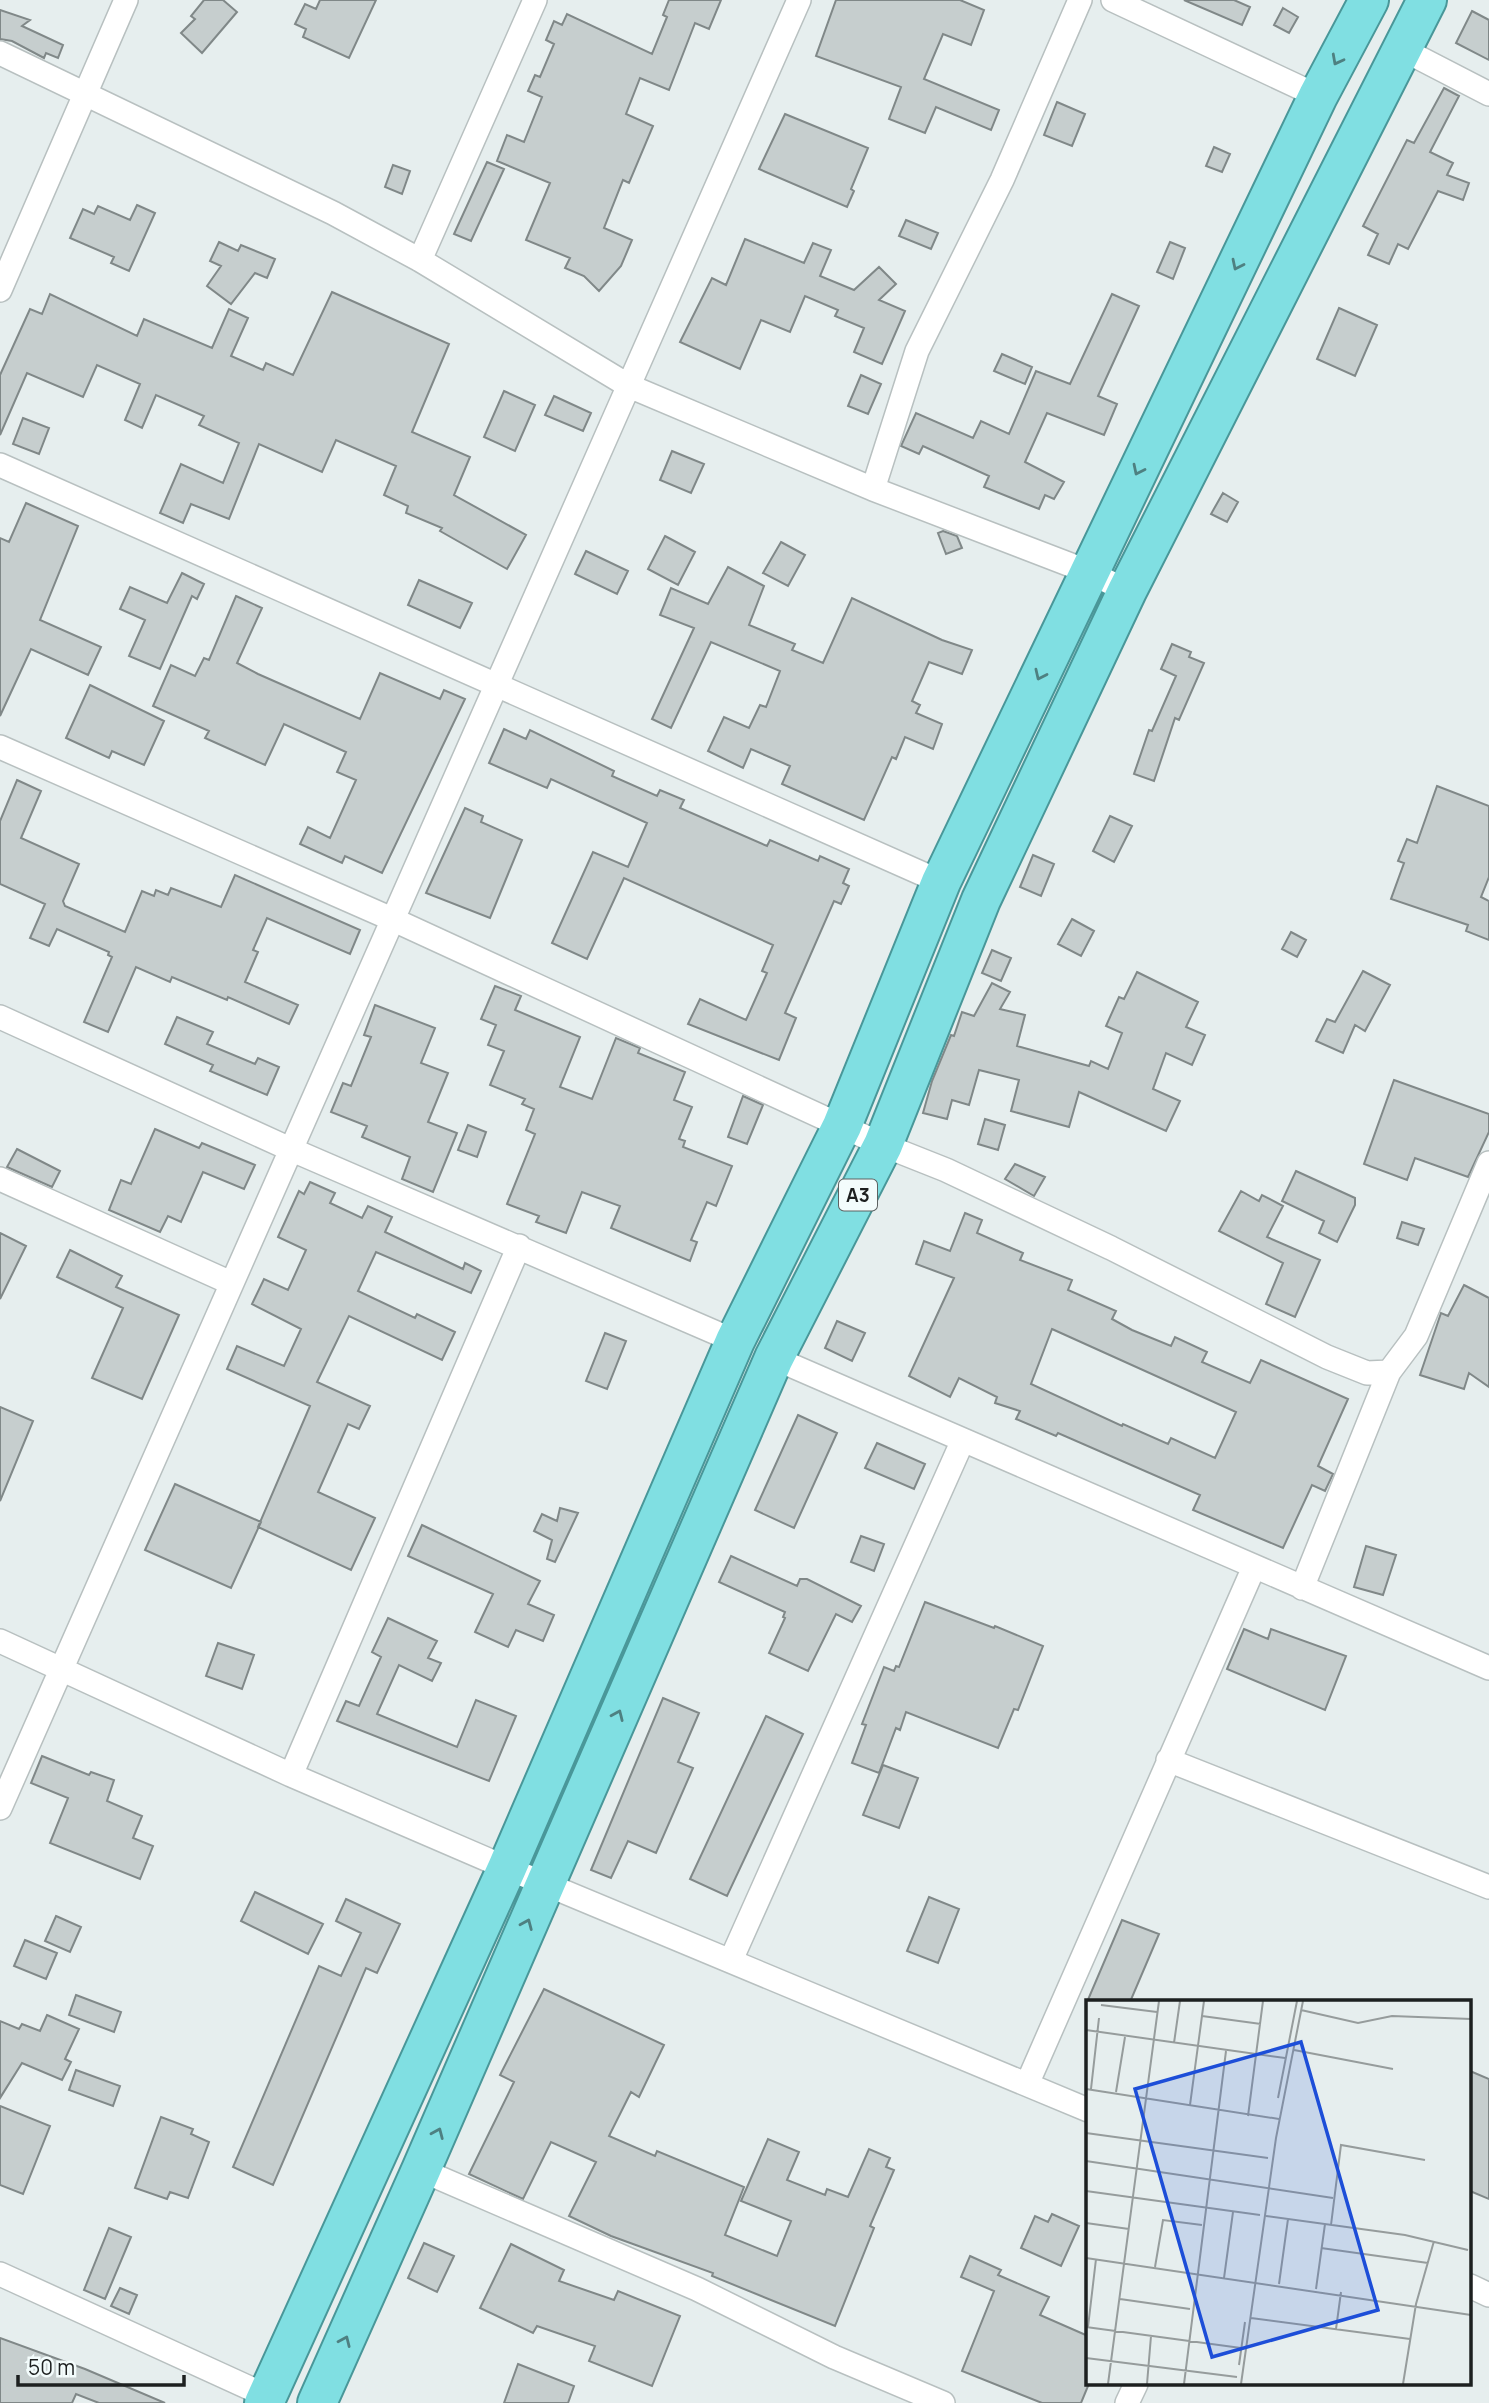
<svg xmlns="http://www.w3.org/2000/svg" width="1489" height="2403" viewBox="0 0 1489 2403" font-family="Manrope,sans-serif">
	<rect width="100%" height="100%" fill="#e6eeee"/>
	<path fill="#c6cece" stroke="#808888" stroke-width="2" fill-rule="evenodd" d="M204,0h19l14,12 -35,41 -21,-20 14,-14 -4,-3z
		M320,0h56l-27,58 -46,-21 3,-8 -11,-5 10,-20 11,5z
		M669,0h52l-12,29 -14,-6 -26,67 -29,-12 -14,36 27,12 -24,57 -6,-3 -19,48 28,12 -11,26 -22,25 -15,-15 -19,-8 5,-10 -44,-18 24,-57 -53,-22 10,-26 17,7 18,-45 -14,-6 7,-16 5,2 14,-33 -8,-4 8,-19 8,4 5,-11 85,40 15,-37 -4,-2z
		M836,0h124l24,10 -13,35 -28,-11 -19,45 75,31 -8,20 -55,-23 -11,26 -36,-14 12,-32 -85,-31z
		M1184,0h50l16,7 -8,18z
		M1283,8l15,9 -9,16 -15,-8z
		M0,10l30,10 -8,6 41,19 -5,13 -12,-5 -2,5 -32,-17 -12,-2z
		M1472,11l17,9v40l-33,-17z
		M1444,88l15,8 -29,56 23,11 -6,12 22,8 -6,17 -25,-9 -30,58 -10,-5 -9,20 -21,-9 10,-21 -15,-8 44,-86 7,3z
		M1057,102l28,12 -13,32 -28,-11z
		M785,114l83,34 -17,41 3,2 -7,16 -88,-38z
		M1214,147l16,7 -8,18 -16,-6z
		M487,162l17,7 -33,72 -17,-7z
		M393,165l17,6 -8,23 -17,-7z
		M137,205l18,8 -26,58 -18,-8 3,-6 -44,-19 13,-29 11,5 4,-8 32,14z
		M906,220l32,13 -7,16 -32,-13z
		M745,239l59,24 9,-20 18,7 -11,26 34,14 25,-23 17,17 -17,16 26,11 -23,53 -28,-12 10,-24 -29,-12 3,-6 -33,-14 -15,36 -29,-12 -21,49 -60,-27 32,-64 14,7z
		M219,242l19,9 3,-6 34,14 -8,19 -12,-5 -24,31 -24,-18 14,-20 -11,-5z
		M1170,242l15,6 -12,31 -16,-7z
		M332,292l117,52 -37,88 58,25 -16,38 72,40 -19,34 -67,-38 2,-3 -36,-15 2,-7 -24,-11 12,-29 -60,-26 -14,32 -63,-28 -30,75 -38,-15 -8,19 -23,-10 21,-49 42,19 16,-40 -40,-18 5,-9 -48,-21 -14,33 -17,-8 15,-36 -43,-19 -14,32 -56,-24 -27,62v-60l30,-66 12,5 8,-20 87,42 7,-17 68,29 17,-39 19,9 -17,38 32,14 3,-7 27,12z
		M1112,294l27,12 -41,90 19,8 -13,31 -57,-22 -22,49 39,20 -10,17 -9,-4 -6,14 -55,-22 5,-11 -66,-30 -4,8 -18,-8 15,-33 57,25 8,-17 28,13 27,-63 34,13z
		M1339,308l38,17 -22,51 -38,-17z
		M1002,354l30,13 -7,17 -31,-13z
		M861,375l20,9 -13,30 -20,-8z
		M504,391l31,14 -20,46 -31,-14z
		M554,396l37,17 -8,18 -38,-16z
		M23,418l26,10 -10,26 -26,-10z
		M672,451l32,13 -13,29 -31,-13z
		M1223,493l15,9 -11,20 -16,-8z
		M26,503l52,23 -38,94 61,27 -13,28 -57,-26 -31,67v-178l9,4z
		M943,531l14,5 5,12 -16,6 -8,-21z
		M665,536l30,16 -17,33 -30,-16z
		M781,542l24,13 -17,31 -25,-13z
		M586,551l42,20 -11,23 -42,-20z
		M728,567l36,19 -15,39 46,19 -3,6 31,13 29,-65 90,42 30,10 -10,24 -33,-12 -17,39 8,4 -4,8 26,11 -9,25 -28,-12 -9,22 -4,-2 -28,63 -82,-36 8,-18 -39,-17 -8,19 -35,-17 16,-34 25,11 11,-23 6,2 14,-36 -69,-29 -40,86 -19,-9 42,-91 -34,-13 11,-27 37,16z
		M182,573l22,11 -7,15 -5,-3 -32,73 -31,-13 16,-36 -25,-11 10,-22 37,16z
		M419,580l53,23 -12,25 -52,-23z
		M236,596l26,12 -25,55 21,11 102,45 20,-46 60,26 4,-9 21,9 -83,174 -37,-17 -3,7 -42,-19 8,-17 22,11 26,-58 -19,-8 9,-20 -62,-28 -19,41 -60,-27 4,-7 -56,-25 18,-41 24,11 9,-18 5,2z
		M1172,644l19,8 -2,5 15,6 -25,57 -4,-2 -21,63 -20,-7 15,-44 3,1 24,-55 -15,-7z
		M90,685l74,36 -20,44 -32,-14 -3,7 -43,-20z
		M504,729l22,10 4,-9 84,41 -2,5 45,20 3,-6 24,10 -4,8 87,38 3,-6 48,21 2,-5 29,13 -6,14 6,3 -8,18 -7,-3 -49,112 11,5 -17,42 -91,-36 12,-25 46,21 21,-47 -5,-2 11,-26 -149,-67 -37,81 -35,-16 41,-91 35,15 19,-44 -96,-44 -4,9 -58,-25z
		M17,780l24,11 -20,47 58,26 -16,37 2,5 60,26 17,-41 12,5 2,-6 12,5 3,-7 50,19 14,-32 125,55 -10,24 -83,-36 -14,32 5,2 -13,30 53,23 -9,19 -61,-27 -1,3 -55,-23 -2,5 -34,-15 -28,65 -24,-10 28,-65 -4,-2 1,-3 -52,-23 -8,17 -19,-8 15,-34 -45,-20v-63z
		M1437,786l52,20v71l-8,20 8,4v39l-23,-9 2,-6 -77,-26 13,-36 -6,-2 9,-22 10,4z
		M465,808l18,8 -2,6 41,18 -32,78 -64,-25z
		M1110,816l22,10 -18,36 -21,-11z
		M1033,855l21,9 -13,32 -21,-9z
		M1072,919l22,12 -13,25 -23,-12z
		M1291,932l15,8 -9,17 -15,-8z
		M992,950l19,8 -10,23 -19,-8z
		M1363,971l27,14 -25,46 -10,-6 -12,28 -27,-12 11,-22 8,3z
		M1137,972l61,30 -12,25 19,8 -13,30 -26,-12 -13,36 27,12 -14,30 -87,-39 -10,35 -58,-16 8,-31 -40,-10 -10,35 -17,-5 -5,19 -24,-6 9,-32 19,-46 3,1 8,-24 12,4 18,-33 18,9 -10,17 25,6 -8,31 72,20 2,-5 17,8 14,-36 -16,-7 13,-29 5,2z
		M495,986l26,10 -6,14 65,27 -20,50 32,12 24,-61 24,10 -2,5 47,19 -11,28 18,7 -13,32 6,2 -2,6 49,19 -16,40 -9,-4 -16,38 6,2 -7,19 -79,-33 9,-22 -38,-14 -16,41 -30,-11 3,-6 -32,-12 28,-70 -9,-4 8,-21 -12,-5 3,-5 -35,-14 14,-34 -16,-6 8,-20 -15,-6z
		M375,1005l60,23 -14,35 27,10 -20,49 29,11 -24,59 -31,-13 8,-22 -48,-20 5,-11 -36,-14 12,-29 8,3 20,-49 -7,-2z
		M177,1017l36,15 -6,12 48,20 3,-6 21,9 -12,28 -57,-24 3,-6 -48,-21z
		M1394,1080l95,34v18l-21,45 -53,-19 -8,22 -43,-16z
		M743,1096l20,9 -16,39 -19,-7z
		M985,1119l20,6 -7,25 -20,-6z
		M468,1125l18,7 -9,25 -19,-7z
		M155,1129l44,19 3,-5 53,22 -11,24 -41,-17 -22,50 -13,-6 -8,16 -51,-22 12,-30 10,4z
		M17,1149l43,22 -8,16 -45,-20z
		M1015,1164l30,13 -11,19 -29,-17z
		M1296,1171l59,27v7l-18,37 -18,-9 5,-12 -42,-20z
		M310,1182l25,11 -5,10 32,15 6,-12 24,11 -7,15 78,37 2,-6 16,8 -10,22 -95,-41 -18,39 57,27 2,-4 38,18 -13,28 -93,-44 -32,66 53,24 -11,23 -11,-5 -30,68 57,26 -24,52 -93,-43 52,-121 -83,-37 10,-23 47,20 17,-37 -49,-25 12,-25 24,11 18,-40 -28,-13 21,-46 5,3z
		M1241,1191l18,10 3,-6 21,11 -16,31 53,23 -25,57 -29,-13 17,-41 -64,-32z
		M965,1213l17,7 -5,13 46,20 -3,7 52,20 -4,10 48,21 -4,8 20,11 39,16 4,-9 32,15 -5,10 48,21 11,-23 87,39 -30,67 15,8 -8,17 -13,-6 -29,63 -90,-38 7,-15 -142,-62 -2,3 -40,-17 4,-8 -25,-8 2,-6 -38,-19 -9,19 -41,-21 45,-98 -38,-14 8,-23 26,10zM1052,1329l184,83 -21,46 -44,-20 -3,6 -45,-20 -1,2 -91,-42z
		M1402,1222l22,7 -6,16 -21,-7z
		M0,1233l26,13 -26,53z
		M70,1250l52,26 -6,11 63,28 -37,84 -50,-21 31,-70 -66,-31z
		M1464,1285l25,13v89l-20,-14 -5,16 -44,-14 21,-62 7,3z
		M837,1321l28,12 -13,28 -27,-13z
		M605,1333l21,8 -19,48 -21,-8z
		M0,1407l33,14 -33,80z
		M798,1415l39,18 -43,95 -39,-18z
		M877,1443l48,21 -11,25 -49,-21z
		M175,1484l86,38 -30,66 -86,-38z
		M560,1508l18,5 -23,49 -8,-3 5,-19 -18,-9 8,-17 15,7z
		M422,1525l118,56 -12,23 26,11 -11,26 -27,-11 -8,17 -33,-15 18,-38 -85,-38z
		M861,1536l23,8 -10,27 -23,-9z
		M1366,1546l30,9 -13,40 -29,-8z
		M731,1556l66,30 3,-7h7l54,27 -9,16 -16,-8 -28,57 -39,-18 16,-35 -2,-1 2,-5 -66,-30z
		M925,1602l69,26 1,-2 48,20 -25,64 -4,-1 -16,39 -92,-36 -6,18 -4,-2 -17,45 -27,-10 14,-38 -4,-1 22,-57 10,4 2,-5 3,1z
		M388,1618l49,23 -9,17 13,5 -9,18 -33,-16 -22,49 80,33 19,-47 40,16 -27,65 -152,-60 9,-20 13,5 22,-49 -9,-5z
		M1244,1629l24,10 3,-10 75,27 -21,54 -98,-41z
		M218,1643l36,12 -12,34 -36,-13z
		M663,1698l36,15 -21,49 15,6 -37,85 -28,-12 -17,37 -20,-8z
		M766,1716l37,18 -76,162 -37,-17z
		M42,1756l47,19 2,-3 23,8 -7,21 35,15 -9,22 20,8 -13,33 -90,-36 18,-45 -37,-15z
		M883,1765l35,13 -19,50 -36,-13z
		M255,1892l68,32 -15,30 -67,-33z
		M929,1897l30,12 -21,54 -31,-12z
		M346,1899l54,25 -23,49 -11,-5 -93,217 -40,-18 86,-201 22,10 20,-43 -25,-12z
		M56,1916l25,11 -11,25 -25,-11z
		M1122,1920l37,14 -29,68h-43z
		M25,1940l32,13 -11,26 -32,-13z
		M544,1989l120,56 -25,52 -8,-5 -22,44 46,20 2,-5 87,36 -19,48 52,21 14,-35 -50,-20 27,-62 31,13 -12,28 38,15 2,-6 21,8 21,-48 21,9 -4,9 8,3 -24,56 4,2 -39,98 -123,-50 1,-3 -102,-37 -42,-20 27,-54 -45,-20 -28,57 -54,-25 45,-92 -14,-7z
		M76,1995l45,17 -7,20 -45,-17z
		M47,2015l32,14 -14,30 6,3 -9,18 -40,-17 -22,35v-77l19,8 3,-5 18,7z
		M76,2070l44,16 -7,20 -44,-16z
		M1470,2071l19,8v120l-19,-8z
		M0,2106l50,20 -27,68 -23,-9z
		M161,2117l32,12 -2,5 18,8 -21,56 -18,-6 -3,7 -32,-11z
		M1052,2214l27,12 -18,40 -40,-18 14,-32 13,6z
		M109,2228l22,9 -26,62 -21,-9z
		M424,2243l30,13 -17,36 -29,-14z
		M511,2244l53,26 -5,11 55,19 4,-9 62,25 -28,70 -63,-25 6,-15 -58,-20 -4,7 -53,-25z
		M970,2256l31,14 -3,5 51,22 -9,18 48,21v50l-7,17h-39l-80,-32 32,-80 -33,-14z
		M120,2288l17,7 -8,19 -18,-8z
		M0,2338l85,31 80,34h-66l-23,-9 -4,9h-72z
		M518,2364l56,22 -6,17h-64z"/>
	<g fill="none" stroke-linecap="round" stroke-linejoin="round">
		<defs>
			<path id="minor" d="M1113,0l205,96
				M1402,49l87,45
				M0,53l333,160 87,47 209,126 244,103 216,83 38,19
				M420,260l115,-260
				M0,290l126,-290
				M0,465l941,417
				M873,489l44,-138 85,-171 78,-180
				M0,747l394,173 489,225 63,25 165,78 216,109 40,16 22,-1
				M0,1017l290,132 445,192
				M0,1179l231,104
				M774,1358l715,310
				M1302,1588l87,-216 27,-36 73,-173
				M0,1641l291,134 216,93 581,242
				M1168,1760l321,127
				M291,1775l228,-529
				M0,1808c266,-602 533,-1205 799,-1808
				M731,1960l232,-520
				M1028,2082l226,-515
				M421,2170l276,119 137,68 109,46
				M0,2274l267,122
				M1470,2286l19,9
				M1127,2403l9,-19"/>
			<path id="trunk" d="M264,2403l243,-535 228,-527 107,-215 99,-244 377,-786 51,-96
				M317,2403l104,-233 353,-812 109,-213 98,-245 146,-309 300,-591"/>
		</defs>
		<use href="#minor" stroke="#b8c0c0" stroke-width="26"/>
		<use href="#trunk" stroke="#499799" stroke-width="42"/>
		<use href="#minor" stroke="#fff" stroke-width="23"/>
		<use href="#trunk" stroke="#80dfe2" stroke-width="38"/>
	</g>
	<defs><path id="oneway-chevron" d="M-2-3.5L2.5 0L-2 3.5" fill="none" stroke-width="1.6" stroke-linecap="round" stroke-linejoin="round" transform="scale(1.75)"/></defs>
	<g stroke="#4e8081">
		<use href="#oneway-chevron" transform="translate(1337 60) rotate(118)"/>
		<use href="#oneway-chevron" transform="translate(1237 265) rotate(116)"/>
		<use href="#oneway-chevron" transform="translate(1138 470) rotate(116)"/>
		<use href="#oneway-chevron" transform="translate(1040 675) rotate(115)"/>
		<use href="#oneway-chevron" transform="translate(618 1715) rotate(-66)"/>
		<use href="#oneway-chevron" transform="translate(527 1924) rotate(-67)"/>
		<use href="#oneway-chevron" transform="translate(438 2133) rotate(-67)"/>
		<use href="#oneway-chevron" transform="translate(345 2341) rotate(-66)"/>
	</g>
	<g text-anchor="middle" dominant-baseline="central" stroke-width="5" stroke-linejoin="round" paint-order="stroke">
		<rect fill="#f3fcfc" stroke="#5d6262" stroke-width="2" x="839" y="1179.5" width="38" height="31" rx="5"/>
		<g font-size="19" font-weight="bold" fill="#1d2020">
			<text x="858" y="1195">A3</text>
		</g>
	</g>
	<g transform="translate(1086 2000)">
		<rect width="385" height="385" fill="#e6eeee"/>
		<path fill="none" stroke="#969c9c" stroke-width="2" d="M15,5l56,7M215,10l57,13 34,-7 79,3M116,16l59,8M0,30l199,28M88,43l6,-42M208,50l99,19M0,89l193,30M5,89l8,-71M30,92l9,-55M192,98l19,-97M104,105l14,-104M162,116l15,-115M0,133l182,25M0,161l247,37M0,191l174,24M180,216l139,19 63,15M0,223l43,6M245,225l10,-80 84,15M235,248l107,15M0,258l385,57M69,267l8,-47 39,5M138,278l9,-66M193,284l9,-65M230,289l9,-65M34,299l70,10M165,318l159,21M0,327l155,21M2,327l8,-68M250,329l5,-37M0,358l151,19M153,365l6,-43M22,384l51,-383M61,384l4,-48M98,384l42,-333M155,384l35,-246 27,-137M317,384l13,-80 18,-63"/>
		<path fill="#1d4ed8" fill-opacity="0.15" stroke="#1d4ed8" stroke-width="3.5" d="M215,42l77,268 -166,47 -77,-268z"/>
		<rect width="385" height="385" fill="none" stroke="#1d2020" stroke-width="3.5"/>
	</g>
	<path d="M18 2375v10h166v-10" fill="none" stroke="#1d2020" stroke-width="3.5"/>
	<text x="28" y="2375" font-size="21" fill="#1d2020" stroke="#f3fcfc" stroke-width="5" paint-order="stroke">50 m</text>
</svg>
